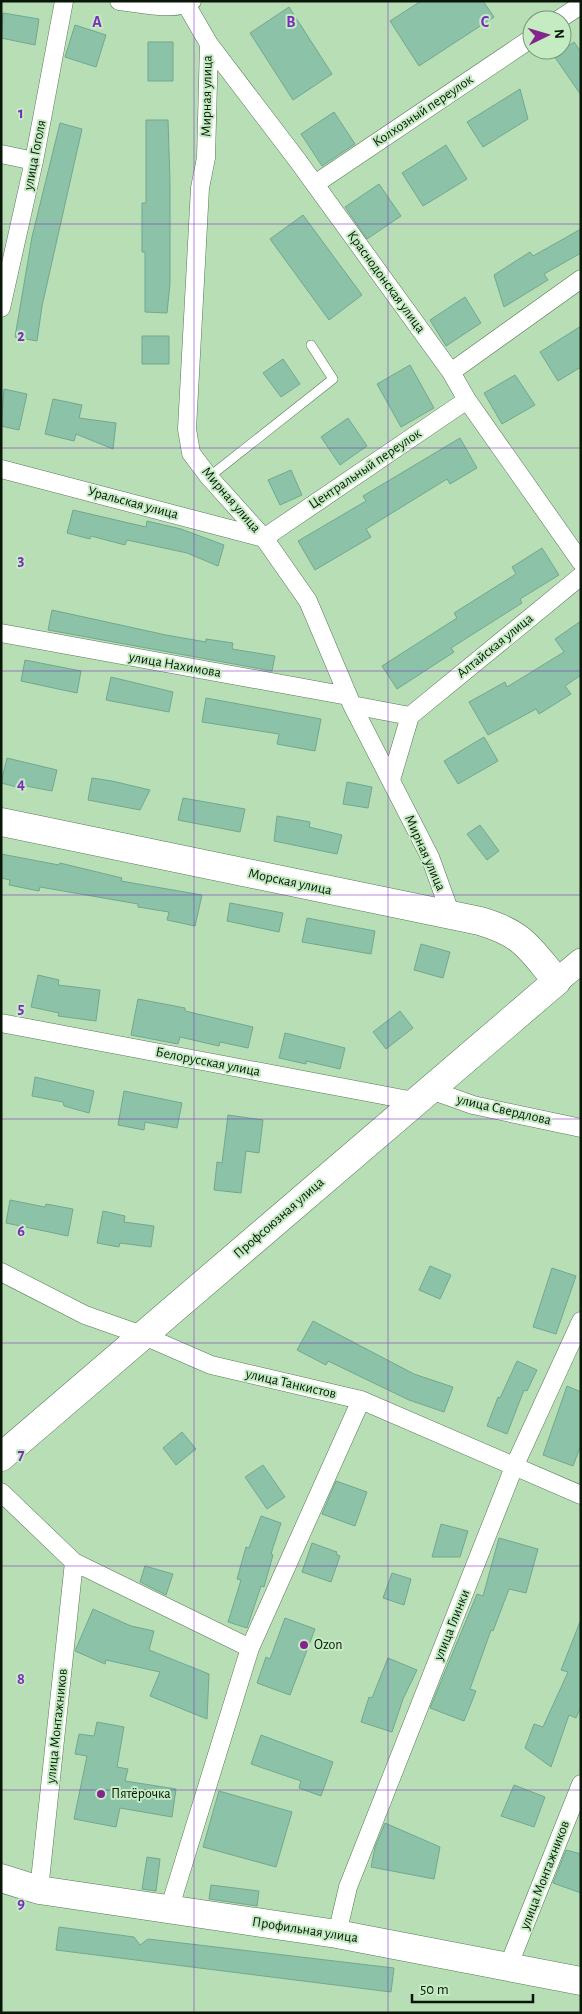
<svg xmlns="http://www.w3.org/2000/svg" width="582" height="2014" viewBox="0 0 582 2014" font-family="'Alegreya Sans',sans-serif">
	<rect width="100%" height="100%" fill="#b8deb5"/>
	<path fill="#8bc2a8" stroke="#72a88f" d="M421,1h62l11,16 -75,49 -29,-45z
		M289,7l43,67 -39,26 -43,-67z
		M3,13l36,6 -4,26 -34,-7z
		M75,25l31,10 -10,32 -31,-10z
		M148,42h25v39h-25z
		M574,42l7,10v43l-27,-39z
		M520,89l8,30 -45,28 -16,-25z
		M334,112l21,32 -33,22 -21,-32z
		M146,120h22l2,61v103l-3,29 -22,-1v-60h-3v-49h4z
		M60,123l22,6 -40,177 -5,35 -22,-4 17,-100z
		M446,145l21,34 -44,27 -21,-33z
		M379,184l22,32 -34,23 -22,-32z
		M303,215l59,80 -33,25 -59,-81z
		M581,229v24l-37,21 4,6 -44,27 -10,-32 36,-23 3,4z
		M465,297l16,26 -35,23 -16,-26z
		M581,326v41l-23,14 -18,-29z
		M142,336h27v28h-27z
		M283,359l17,25 -19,13 -18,-24z
		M410,365l24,43 -33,19 -24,-43z
		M515,375l20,30 -33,19 -18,-31z
		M4,389l23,5 -8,36 -18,-4z
		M53,399l29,6 -3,13 37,5 -3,26 -37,-15 -2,7 -29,-7z
		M348,418l19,28 -27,19 -19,-28z
		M460,438l17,30 -27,16 -3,-5 -81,50 5,8 -56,33 -17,-29 68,-40 -3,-5z
		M291,470l11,25 -22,10 -12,-25z
		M73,510l73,17 1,-6 34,8 43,16 -6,21 -31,-13 -60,-13 -2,5 -34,-9 -1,3 -23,-6z
		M542,548l17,27 -39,24 2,4 -71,45 3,4 -57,37 -15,-23 75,-48 -3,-5 62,-39 -4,-7z
		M52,610l114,25 40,7v-3l27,4 -1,6 43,7 -3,15 -224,-41z
		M581,621v54l-16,11 6,8 -32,20 -3,-5 -48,26 -19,-33 36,-20 2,5 57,-35 -9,-13z
		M25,660l56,11 -4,22 -56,-12z
		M111,677l62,15 -4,20 -63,-12z
		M206,698l115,21 -6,32 -38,-7 2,-10 -77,-12z
		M484,737l14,24 -40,23 -14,-23z
		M7,758l50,12 -5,21 -26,-5 -1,3 -24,-6z
		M92,778l20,3 38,9 -10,20 -52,-10z
		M347,782l25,5 -4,21 -25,-4z
		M183,798l62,11 -5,23 -62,-12z
		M277,816l33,6 -1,5 33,8 -5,19 -63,-13z
		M480,825l19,26 -12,9 -20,-26z
		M1,854l58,11 1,-2 62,15 -1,3 81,14 -7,31 -28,-6 2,-8 -31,-5v-3l-98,-17 -1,4 -30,-6 1,-5 -9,-2z
		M230,903l53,10 -4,19 -52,-11z
		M307,918l68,13 -4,23 -69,-12z
		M421,944l29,8 -7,26 -29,-8z
		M38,975l21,5 -1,5 42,5 -4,31 -38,-5 1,-3 -28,-6z
		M138,999l47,9v3l68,16 -5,21 -28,-6 -1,4 -39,-9 -2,7 -47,-9z
		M400,1011l13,17 -27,21 -13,-17z
		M285,1033l60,15 -5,21 -34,-8v3l-27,-6z
		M35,1077l59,14 -5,22 -25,-7 -1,-4 -31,-6z
		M124,1091l58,12 -5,25 -32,-6 -1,8 -26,-5z
		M228,1115l35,5 -4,33 -13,-2 -5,42 -27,-3 3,-28 5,1z
		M10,1200l35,7 1,-3 27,5 -5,27 -62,-13z
		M103,1211l22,5 -1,6 30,4 -3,21 -31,-4 -1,4 -22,-4z
		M430,1266l21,9 -11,24 -21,-9z
		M552,1268l24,8 -20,58 -23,-7z
		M313,1321l101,53 39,13 -9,25 -35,-12 -81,-39 -2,4 -29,-15z
		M517,1361l20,9 -10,21 -3,-1 -17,44 -20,-8 11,-29 2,1z
		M567,1386l14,6v53l-8,21 -30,-11z
		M182,1432l14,17 -20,16 -13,-17z
		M263,1465l22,32 -18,12 -22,-32z
		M336,1481l31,11 -12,34 -33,-12z
		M261,1516l20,7 -10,31 2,1 -9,32 -3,-1 -14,42 -19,-6 13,-42 -4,-1 9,-32 3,1z
		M441,1524l27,7 -8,26h-28z
		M499,1538l39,11 -12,44 -17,-4 -16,42 -2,-1 -21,59 6,2 -12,30 -34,-13 47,-114 6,2z
		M312,1543l25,9 -1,2 4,2 -9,26 -29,-10z
		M145,1566l28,8 -7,21 -26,-13z
		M392,1573l19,6 -7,26 -21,-7z
		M93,1609l38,17 23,5 -5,19 60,24 -2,45 -57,-23 10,-24 -54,-12 -1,4 -30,-13z
		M285,1618l30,11 -25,66 -33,-12 9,-26 4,2z
		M580,1622l1,85 -5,11 -7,-3 -18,52 -26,-19 9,-24 9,3 25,-55 -7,-2z
		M388,1658l29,12 -14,29 -11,33 -31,-10 8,-25 3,1z
		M97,1722l27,5 -7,40 11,2 -3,12 51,8 -4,28 -52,-9 -4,19 -42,-8 13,-63 -12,-2 4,-20 15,2z
		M261,1735l72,27 -12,34 -22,-8 2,-7 -50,-17z
		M514,1785l31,12 -11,30 -33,-11z
		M219,1791l73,21 -16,55 -73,-20z
		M385,1823l55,24 -6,32 -63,-12 4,-20z
		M566,1850l15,4v39l-28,-10z
		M147,1857l13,2 -4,32 -14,-2z
		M211,1885l48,6 -2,15 -48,-7z
		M59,1927l75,10 6,8 8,-6 246,29 -3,24 -335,-42z"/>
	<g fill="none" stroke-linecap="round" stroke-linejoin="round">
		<defs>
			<path id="lane" d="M209,477l124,-98 -22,-34"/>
			<path id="street" d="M119,1c18,2 59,11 73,0
				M187,6l22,38 89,117 153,211 16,28 114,162
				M558,20l23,-15
				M209,44l-3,114 -6,30 -13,241 4,24 18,24 55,61 44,63 44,104 78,152 21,58
				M1,154l33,7
				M315,184l217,-146
				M1,308l33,-147 30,-160
				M451,372l130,-93
				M1,469l263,69 203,-138
				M1,633l347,63
				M352,705l58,11
				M410,716l171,-140
				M391,780l19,-64
				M1,1023l413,78
				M428,1089l45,16 108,23
				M1,1272l84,43 57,20 69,30 150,35 220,95
				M1,1492l73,70 176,86
				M39,1890l35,-328
				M169,1910l81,-262 111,-248
				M337,1934l11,-47 166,-420 67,-146
				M508,1967l73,-183"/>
			<path id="secondary" d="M557,981l24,-20"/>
			<path id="primary" d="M1,1878l38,12 298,44 244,47"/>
			<path id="highway" d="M1,822l479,99c44,13 49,27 77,60l-556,476"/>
		</defs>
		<use href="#lane" stroke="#567955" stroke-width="10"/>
		<use href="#street" stroke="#567955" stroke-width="19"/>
		<use href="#secondary" stroke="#567955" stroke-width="26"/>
		<use href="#primary" stroke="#567955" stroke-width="29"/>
		<use href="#highway" stroke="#567955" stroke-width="29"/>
		<use href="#lane" stroke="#fff" stroke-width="9"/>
		<use href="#street" stroke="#fff" stroke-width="18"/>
		<use href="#secondary" stroke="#fff" stroke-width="25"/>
		<use href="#primary" stroke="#fff" stroke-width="28"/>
		<use href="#highway" stroke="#fff" stroke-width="28"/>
	</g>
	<path fill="none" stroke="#7b2cbf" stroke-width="1" stroke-opacity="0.55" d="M194,1v2012M388,1v2012M1,224h580M1,448h580M1,671h580M1,895h580M1,1119h580M1,1343h580M1,1566h580M1,1790h580"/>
	<g fill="#84248e" stroke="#c4ebc2" stroke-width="2">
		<circle cx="304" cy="1645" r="5"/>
		<circle cx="101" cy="1794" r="5"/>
	</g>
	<g text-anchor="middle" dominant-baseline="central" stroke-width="4" stroke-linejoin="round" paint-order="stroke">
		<g font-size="14" fill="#091709" stroke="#c4ebc2">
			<text transform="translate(207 96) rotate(-89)">Мирная улица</text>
			<text transform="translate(423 111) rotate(-34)">Колхозный переулок</text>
			<text transform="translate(35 155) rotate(-79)">улица Гоголя</text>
			<text transform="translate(386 282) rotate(54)">Краснодонская улица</text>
			<text transform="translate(365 469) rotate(-34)">Центральный переулок</text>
			<text transform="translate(231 500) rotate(49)">Мирная улица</text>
			<text transform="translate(133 503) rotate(15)">Уральская улица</text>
			<text transform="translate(495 646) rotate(-39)">Алтайская улица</text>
			<text transform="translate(175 665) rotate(10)">улица Нахимова</text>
			<text transform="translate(425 853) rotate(66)">Мирная улица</text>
			<text transform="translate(290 882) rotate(12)">Морская улица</text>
			<text transform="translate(208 1062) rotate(11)">Белорусская улица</text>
			<text transform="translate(504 1110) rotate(13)">улица Свердлова</text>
			<text transform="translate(279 1218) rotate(-41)">Профсоюзная улица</text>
			<text transform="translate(291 1384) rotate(13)">улица Танкистов</text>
			<text transform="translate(452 1625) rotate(-68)">улица Глинки</text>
			<text transform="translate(57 1726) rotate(-84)">улица Монтажников</text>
			<text transform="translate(545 1875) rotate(-69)">улица Монтажников</text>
			<text transform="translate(305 1930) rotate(9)">Профильная улица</text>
		</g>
		<g font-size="14" fill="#091709" stroke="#c4ebc2" text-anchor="start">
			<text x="314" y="1645">Ozon</text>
			<text x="111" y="1794">Пятёрочка</text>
		</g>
	</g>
	<g font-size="16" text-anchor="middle" font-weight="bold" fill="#7b2cbf" stroke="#c4ebc2" stroke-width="4" stroke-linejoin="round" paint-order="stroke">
		<text x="97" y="27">A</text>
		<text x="291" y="27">B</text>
		<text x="485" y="27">C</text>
		<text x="21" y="118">1</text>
		<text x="21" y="341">2</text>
		<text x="21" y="565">3</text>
		<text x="21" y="789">4</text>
		<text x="21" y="1013">5</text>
		<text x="21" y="1236">6</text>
		<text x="21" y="1460">7</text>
		<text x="21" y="1684">8</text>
		<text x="21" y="1908">9</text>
	</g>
	<rect width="582" height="2014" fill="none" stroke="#091709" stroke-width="5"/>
	<g transform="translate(547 35) rotate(85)"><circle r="24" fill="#c4ebc2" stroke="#799678"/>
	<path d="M0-4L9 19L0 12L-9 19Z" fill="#84248e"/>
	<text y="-8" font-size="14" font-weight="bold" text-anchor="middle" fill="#091709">N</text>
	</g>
	<path d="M412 1994v8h121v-8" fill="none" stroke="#091709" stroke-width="2.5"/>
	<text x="420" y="1994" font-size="15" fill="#091709" stroke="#c4ebc2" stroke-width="4" paint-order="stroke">50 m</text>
</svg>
